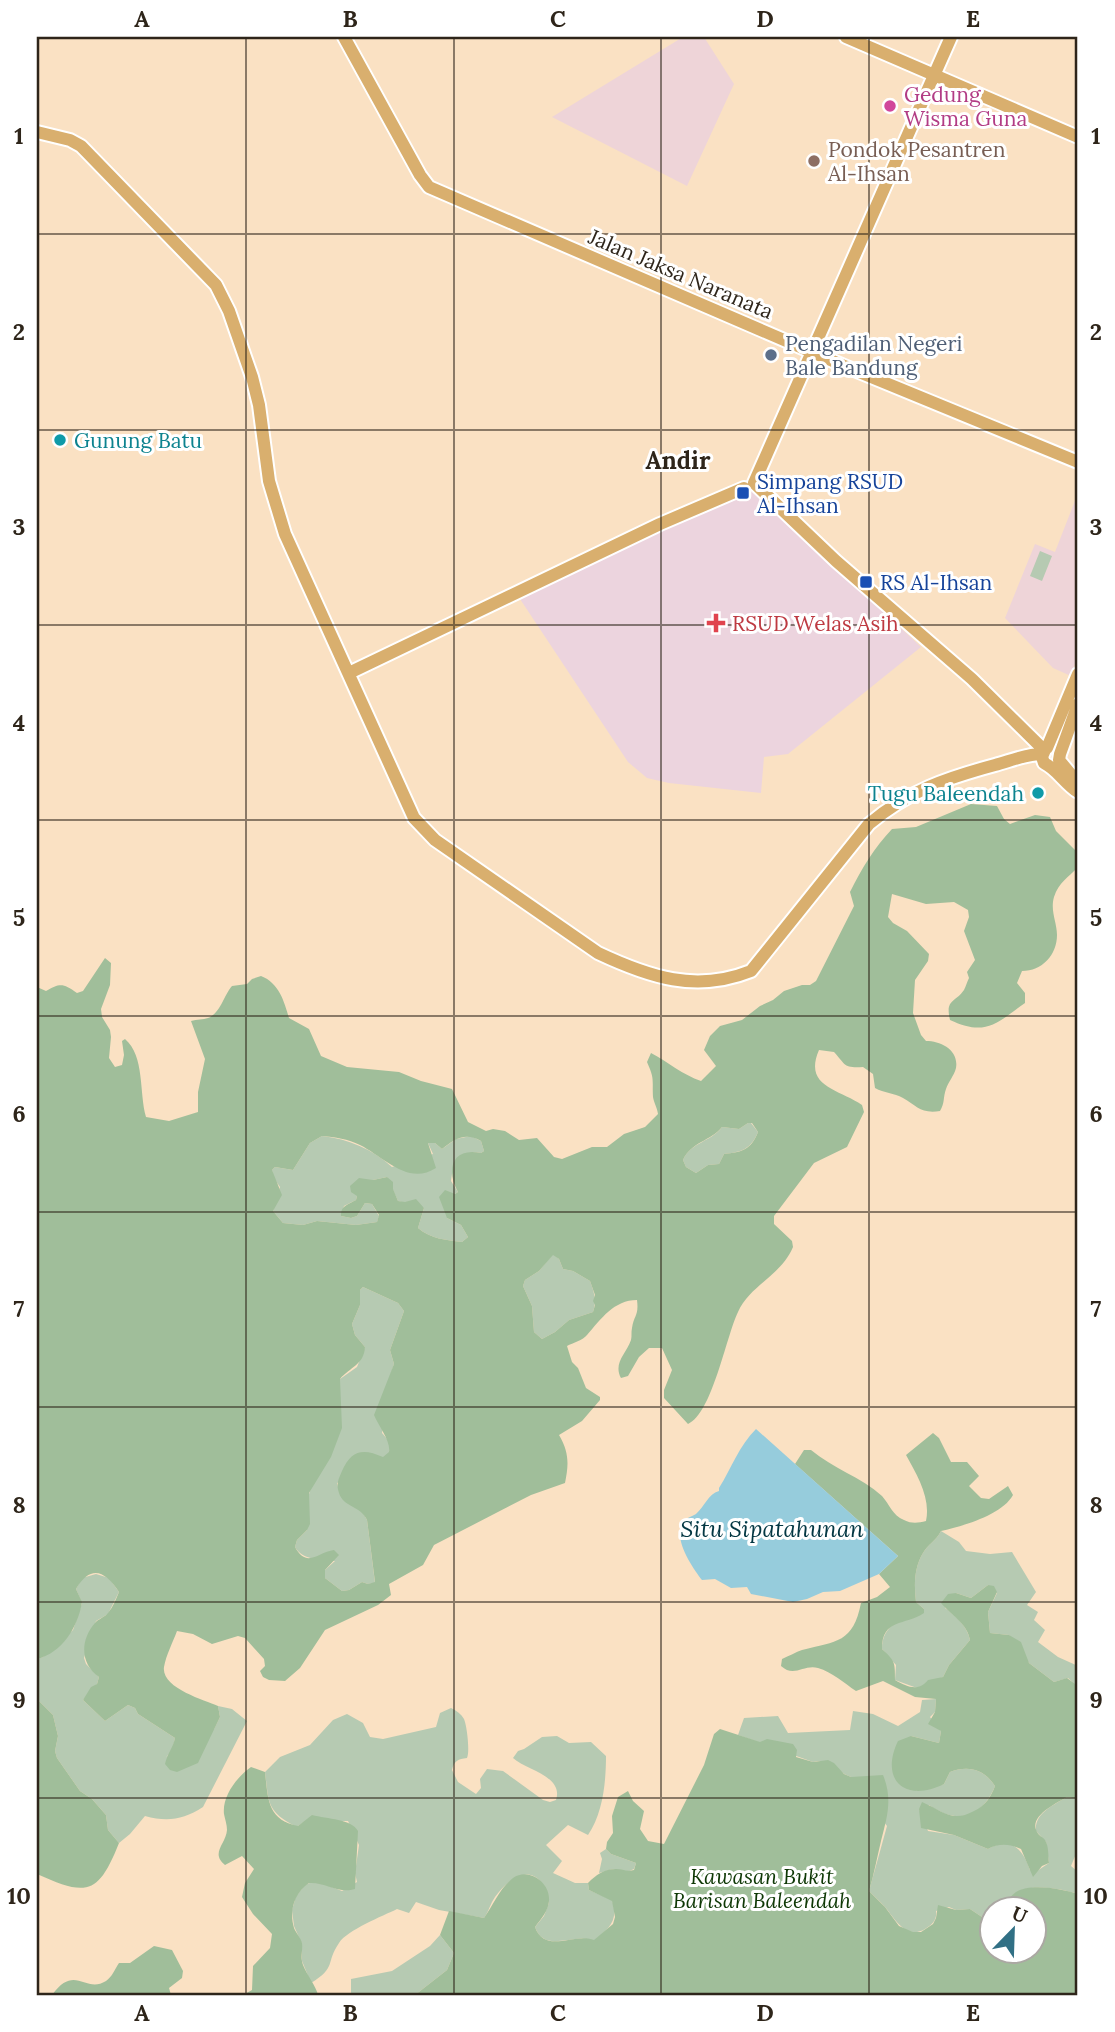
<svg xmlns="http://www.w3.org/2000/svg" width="1115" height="2032" viewBox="0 0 1115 2032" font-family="Lora,serif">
	<rect width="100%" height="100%" fill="#fae1c3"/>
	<path fill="#eed4d8" d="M683,37h21l30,47 -47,102 -135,-69z
		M1078,493v161l-7,22 -18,-8 -48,-50 30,-74 20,8z"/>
	<path fill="#ecd4de" d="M754,490l167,157 -133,107 -24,3 -3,36 -92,-10 -22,-5 -19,-16 -108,-163 111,-54z"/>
	<path fill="#b6cab2" d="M1040,551l12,5 -10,25 -12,-5z
		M748,1123h3l7,9c-7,17 -16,20 -34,22l-5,10 -11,1 -12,8 -10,-6 -3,-7c8,-18 28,-18 39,-33l17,2z
		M322,1136c27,3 50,13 70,31l41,-13 -5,-11h7l7,6 14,-10 15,-3 10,5 3,10 -3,2 -8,-1 -21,22 -1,7 7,11 -3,2 -8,24 14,7 7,12 -6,5c-16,-2 -31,-3 -44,-14l6,-20 -26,-7 -11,-24 -14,3 -16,16 -1,4 -12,6 -3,10 10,2 6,-2 8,-13 7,1 7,12 -2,6 -21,3 -39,-4 -14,4 -20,-2 -10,-12 7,-24 -7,-10 -1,-7 3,-3 18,3 17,-27z
		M553,1254l6,5 4,10 10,2 17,10c4,11 7,19 3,31l-24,8 -14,12 -13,7 -8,-7 -2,-26 -9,-20 2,-6 14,-9z
		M363,1287l35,16 6,8 -14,39 4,14 -4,13 -8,56c6,7 11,12 6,22l-51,28c6,28 21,16 30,37l8,63 -7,1 -6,-2 -13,8 -7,1 -17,-13v-8l10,-9c-15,-2 -32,0 -40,-14l2,-7 10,-10 2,-36 31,-97v-18l17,-12 8,-20 -10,-12 -3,-11 8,-19v-15z
		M941,1531l18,11 7,9 24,3 22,-2 24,40 -9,13 11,7 -4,8 11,10 -7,12 20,15 20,9v21l-10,-9 -14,4 -25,-19 -20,-28 -19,-2 -2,-21 9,-19 -9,-8 -17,13 -15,-5 -11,15c11,8 22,18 25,32l-21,25 -6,12 -26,11 -22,-8 1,-15 -14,-16c0,-26 22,-30 42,-40l-8,-7c-2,-17 -2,-34 7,-49 5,-9 13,-12 18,-22z
		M96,1574l13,4 10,14 -11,22 -12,7 -12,37 2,6 13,13 -2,7 -14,16 22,21 23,-16 7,3 3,6 37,24 -3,14 -6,5 48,-28 6,-12 -2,-11 14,3 15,12 -44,86c-20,13 -36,15 -58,9l-15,18 -11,9 -11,-13 -2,-15 -14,-16 -12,-8 -23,-33 -2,-7 3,-15 -5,-21 -16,-16v-40l6,-2 30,-27 9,-27 -6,-14 6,-11z
		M936,1699l-1,13 -5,5 11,14 -2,12 -28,-7 5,55 28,-7 6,-12c18,-7 34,-3 45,14 -13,32 -38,39 -66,19l-10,4 9,22 26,4 34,14c23,-13 35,0 42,21l7,1 12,-8 -3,-21 -10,-11c-2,-18 18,-26 31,-34l11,2v50l-7,17 7,6v22c-16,-5 -47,-11 -62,-1 -6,3 -12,11 -17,16l-7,1v27l-4,-16 -18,-12 -14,1 -7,-3 -13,4c1,9 -3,13 -11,18 -19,11 -30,-10 -40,-22 -5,-6 -11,-11 -16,-16l18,-65 -36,-49c-15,-5 -19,-20 -38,-15l-75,-27 6,-17 34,-2 10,17 62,-3 3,-19 20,3 25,12 22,-14 2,-12z
		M451,1708c6,3 10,6 13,11 3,7 6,33 3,39 -9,1 -13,3 -15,12l6,12 18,12 5,-6 -1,-9 7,-10 16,2 40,29 7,2 6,-2c8,-24 -30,-30 -43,-42l5,-7 6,-2 18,-12 15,-1 12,7 22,-1 15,14c0,26 -3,57 -18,79l-20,-10 -22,20 16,16 -9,12 22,10h13l1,7 23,10c7,21 -3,28 -18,41 -19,-10 -49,14 -59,-14l9,-11 5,-13c-2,-6 -4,-16 -8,-21 -15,-19 -37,2 -46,15 -5,7 -6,14 -11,21l-45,-8 -23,-8 -7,11 -12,-4c-14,7 -50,21 -58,34 -14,21 -2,24 -28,40l-9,-22v-17l-8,-18 -2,-16 4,-14 9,-11 7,-3 12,2 18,7 15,-9 -2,-9 4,-28 -11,-24h-14l-21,-5 -15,10h-3c-29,-15 -26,-24 -30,-54l15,-15 30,-12 23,-25 14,-6 16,9 7,14 13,2 53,-12 4,-14z
		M606,1849l5,5 25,9 -2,6 -7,3 -14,-3 -14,4 3,-14 -2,-6z
		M440,1935l14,18 -7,17 -32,25h-64v-16l41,-8 38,-25z"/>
	<path fill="#a0be9a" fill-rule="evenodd" d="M971,804l26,2 7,13 6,5 25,-9 15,2 6,14 22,22v14c-10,11 -19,15 -24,30 -4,14 3,25 3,38 0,20 -15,36 -35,36l-5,12 8,10v10c-28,20 -39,34 -75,17 -5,-21 5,-17 14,-30 2,-4 3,-8 5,-12l-2,-6 8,-12 -11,-29 5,-14 -1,-7 -14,-8 -28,2 -34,-10 -4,23 5,6 14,8 22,23 -1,7 -13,19 -2,33 8,22 5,6c15,0 33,9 30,27 -2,8 -8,14 -10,21 -3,8 -1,14 -6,22 -19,3 -23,-5 -37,-13 -9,-5 -19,-5 -28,-10l-2,-14 -10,-7c-20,1 -17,-2 -29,-15l-15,-2c-16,37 20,39 43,55l2,7 -17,35 -33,16 -40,53v8l18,17 1,6c-12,29 -43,38 -55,65 -12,25 -26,102 -50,112l-24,-26v-8l8,-20 -10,-22h-13l-10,9 -11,19 -7,2c-8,-15 5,-24 10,-38 1,-4 0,-8 1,-12 2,-13 7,-12 5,-28 -23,0 -36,19 -50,35 -4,5 -14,8 -20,11l5,16 6,6 8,20 14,9v3l-18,21 -23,14c10,17 10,29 6,48l-34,12 -97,50 -11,20 -34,19 2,11 -13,10 -53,25 -25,38 -15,13 -16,-1 -6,-3 -3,-6 5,-5 -1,-7 -19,-21 -7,-2 -26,8 -19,-10 -16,-3c-4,11 -11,24 -13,36 -3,21 40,33 54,39l2,11 -22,46 -21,9 -7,-2 -5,-6c2,-10 8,-16 10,-26l-37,-24 -3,-6 -7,-3 -23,16 -22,-21 8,-13 6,-3 2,-7c-19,-13 -19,-37 -4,-54 3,-4 10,-6 13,-10 5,-6 8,-14 11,-21 -14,-21 -28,-28 -43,-3l6,13c-4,25 -20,51 -45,57v-672l9,4c14,-8 17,-8 31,2l6,-2 22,-33 6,5 -1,22 -9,24 1,8 8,13 1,7 -2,21 6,9 7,-2 2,-10 -2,-14 3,-2c20,17 14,54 21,78l23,4 29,-9v-20l7,-33 -14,-38c6,-2 12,-1 17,-3 12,-4 16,-23 24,-32l15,-2 5,-5 9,-3c18,7 23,25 28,42l20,11 12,27 26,11 52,5 22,9 31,8 16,33 18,9 7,-2 12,2 14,9 18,-2 17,19 8,2 30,-12h15l17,-13 21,-7 13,-13c-1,-7 -4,-11 -5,-17 -1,-18 2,-17 -6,-35l4,-9c17,9 32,22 50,28l15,-15 -12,-16 6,-14 10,-10 22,-6 18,-14 13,-6 11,-9 18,-6h8l6,-4 38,-75 -4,-14c12,-24 24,-44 42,-63l24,-2zM748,1123h4l6,9c-7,18 -16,20 -34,22l-5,10 -11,1 -12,8 -10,-6 -3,-7c8,-18 28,-19 39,-33l17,2zM322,1136c13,1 26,3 38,9 24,12 48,41 76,23l-8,-25h7l7,6c13,-10 23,-17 39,-8l3,10 -3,2c-30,-6 -35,18 -23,39l-3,2 -10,-4 -6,7 8,21 14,7 7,12 -6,5c-16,-2 -31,-3 -44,-14l6,-20 -8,-9 -11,3 -7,-1 -5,-12v-7l-6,-5 -14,3 -14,-2 -9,8 1,6 6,4 -1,4c-7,4 -16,6 -15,16l10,2 6,-2 8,-13 7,1 7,11 -2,7 -21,3 -39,-4 -14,4 -20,-2 -10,-12 9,-16 -10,-25 3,-3 18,3 17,-27zM553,1255l6,4 4,10 10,2 17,10 5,14 -2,6 2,4 -2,7 -24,8 -14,12 -13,7 -8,-7 -2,-26 -9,-20 2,-6 14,-9zM363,1287l35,16 6,8 -14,39 4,14 -20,51c5,12 17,26 15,37l-6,5c-20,-9 -32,-7 -41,14 -4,9 -6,13 -3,22 4,14 22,13 28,27l8,62 -7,2 -6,-2 -13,8 -7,1 -17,-13v-8l14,-15 -5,-5c-16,2 -27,19 -39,-3l2,-7 10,-10 3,-6 -1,-31 22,-36 11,-29 -2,-49c10,-12 24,-14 25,-32l-10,-12 -3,-11 8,-19v-15z
		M933,1433l6,5 12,24h16l12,14 -10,10 12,12 8,1 19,-13 5,9c-11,20 -50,31 -72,36 -5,10 -13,13 -18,22 -9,15 -9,32 -7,49l8,7v4c-19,13 -42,5 -42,36 13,12 13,13 13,31 12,7 24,12 33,0l15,-3 6,-12 21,-25c-3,-17 -19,-25 -29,-37l7,-9 8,-1 15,5 17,-13 6,1 3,6 -9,20 2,21 19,2 12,7 8,21 25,19 13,-4 11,8v113l-11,-2c-10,6 -39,19 -30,35 2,4 6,5 8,8 4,6 3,16 4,23l-7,3 -9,11 -12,-28c-11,-5 -22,-6 -33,0l-34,-14 -33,-7 -2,-19 3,-7c21,9 30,21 52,9 11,-5 17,-14 21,-25 -11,-17 -27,-21 -45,-14l-6,12c-38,19 -65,-3 -46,-43l13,-5 28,7 2,-12 -13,-7 7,-12 1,-13 -21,-2 -32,-16 -27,10c-12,-8 -24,-19 -38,-23 -14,-4 -24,10 -37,-2l1,-7c7,-3 14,-7 20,-9 35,-9 51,-7 59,-47l16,-6 13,-10 -11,-13 19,-18 -103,-92 9,-14h7c21,18 50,27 71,46 8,9 10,19 22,24 8,4 14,3 22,1 5,-23 -9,-46 -20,-66z
		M37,1699l16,16 5,21 -3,15 2,7 23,33 12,8 14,16 2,15 11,13c-21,53 -33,53 -82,31z
		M720,1729l40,13 7,-3 26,5 4,6 -1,7 17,5 15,-2 6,3 10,11 7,3 32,-2c10,24 4,42 -2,66 -4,17 -7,33 -12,50l16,16 14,19 14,6h8l12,-8 3,-6 2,-13 18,5 14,-1 18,12 4,16v15h42v-42l-35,-1c5,-5 11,-13 17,-17 15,-9 46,-3 62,2v101h-663l32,-25 7,-17 -14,-18 9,-24 35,7c10,-14 15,-29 29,-40 15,-11 36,4 36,20 1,11 -8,21 -14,29 10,28 40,5 59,13l19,-16 2,-7 -3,-16 -23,-11 -1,-7c8,-8 16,-14 28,-14 7,0 10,3 18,1l2,-7 -25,-9 -5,-5 1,-7 6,-9 -1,-17 6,-19 10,-6 5,10 11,10 -4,18 8,12 16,3 40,-79 10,-31z
		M251,1767l14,5c3,26 2,48 33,54l14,-11c15,4 40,4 46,16l-3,58c-17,5 -29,-7 -46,-6 -15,10 -20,28 -15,45 2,5 7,10 8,15 1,8 -2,14 1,22 4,10 13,21 15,30h-75l9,-5 1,-24 17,-18 2,-14 -19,-20 -11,-17 3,-14 9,-14 -12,-13 -17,9c-15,-12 1,-21 2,-35 0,-5 -2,-11 -3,-16 -2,-18 13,-37 27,-47z
		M154,1946l18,4 11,21 -1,7 -13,10 2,7h-119c23,-32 33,-1 54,-14 6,-4 9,-12 13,-18h11z"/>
	<path fill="#96ccdc" d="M756,1429l142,127 -19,18 -39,17 -17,1 -16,7 -14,3 -42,-8 -4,-7 -16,1 -16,-9 -13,1c-10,-13 -33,-46 -16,-61 3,-2 7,-3 10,-5 9,-8 12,-20 23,-23v-3c13,-21 20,-42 37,-59z"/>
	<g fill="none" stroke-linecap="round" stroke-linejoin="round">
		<defs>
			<path id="major" d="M344,37l76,138 9,12 413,178 236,97
				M846,37l232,100
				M951,37l-197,446 82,78 136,118 72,71
				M37,132l33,8 11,6 135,139 13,26 23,66 7,28 10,76 16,53 129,284 21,22 163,113c51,24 98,40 153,18l118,-147c39,-33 78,-46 126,-59 15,-4 31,-11 47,-11
				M349,673l311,-149 84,-36
				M1078,704l-18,50 -1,6 19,23
				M1047,748l31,-74
				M1045,750l-3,7 2,6c13,6 21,21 34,29"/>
		</defs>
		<use href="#major" stroke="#fff" stroke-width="16"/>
		<use href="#major" stroke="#d9af6e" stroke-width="12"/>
	</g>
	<path fill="none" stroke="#2e251a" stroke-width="2" stroke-opacity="0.55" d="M246,37v1958M454,37v1958M661,37v1958M869,37v1958M37,234h1041M37,430h1041M37,625h1041M37,820h1041M37,1016h1041M37,1212h1041M37,1407h1041M37,1602h1041M37,1798h1041"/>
	<circle fill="#d1479c" stroke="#fff" stroke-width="2.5" cx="890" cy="106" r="7"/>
	<circle fill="#8d6e63" stroke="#fff" stroke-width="2.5" cx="814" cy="161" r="7"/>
	<circle fill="#5c6f8a" stroke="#fff" stroke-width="2.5" cx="771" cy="355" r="7"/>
	<g fill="#0f9aa8" stroke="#fff" stroke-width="2.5">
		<circle cx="60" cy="440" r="7"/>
		<circle cx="1038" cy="793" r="7"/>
	</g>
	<g fill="#1a4fb4" stroke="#fff" stroke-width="2.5">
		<rect x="736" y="486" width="14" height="14" rx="3.5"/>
		<rect x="859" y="575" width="14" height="14" rx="3.5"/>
	</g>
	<path fill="#e0444e" stroke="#fff" stroke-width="2.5" d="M712.5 612.5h7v7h7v7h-7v7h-7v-7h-7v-7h7z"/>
	<g text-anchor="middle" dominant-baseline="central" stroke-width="6" stroke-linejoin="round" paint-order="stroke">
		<g font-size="21" fill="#b23c85" stroke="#fff" text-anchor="start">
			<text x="904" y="94">Gedung<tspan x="904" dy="24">Wisma Guna</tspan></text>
		</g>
		<g font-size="21" fill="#785e54" stroke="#fff" text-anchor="start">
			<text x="828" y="149">Pondok Pesantren<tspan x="828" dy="24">Al-Ihsan</tspan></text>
		</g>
		<g font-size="21" fill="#2e251a" stroke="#fff">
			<text transform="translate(681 274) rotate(23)">Jalan Jaksa Naranata</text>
		</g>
		<g font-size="21" fill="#4e5e75" stroke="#fff" text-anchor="start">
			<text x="785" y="343">Pengadilan Negeri<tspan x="785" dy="24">Bale Bandung</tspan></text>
		</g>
		<g font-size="21" fill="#0d838f" stroke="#fff" text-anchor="start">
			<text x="74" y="440">Gunung Batu</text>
			<text x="1024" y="793" text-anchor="end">Tugu Baleendah</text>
		</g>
		<g font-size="21" fill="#164399" stroke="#fff" text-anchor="start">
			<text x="757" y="481">Simpang RSUD<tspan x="757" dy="24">Al-Ihsan</tspan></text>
			<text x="880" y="582">RS Al-Ihsan</text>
		</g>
		<g font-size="21" fill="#be3a42" stroke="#fff" text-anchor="start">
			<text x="732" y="623">RSUD Welas Asih</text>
		</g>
		<g font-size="21" font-style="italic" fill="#0e3805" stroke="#fff">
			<text x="762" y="1876">Kawasan Bukit<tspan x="762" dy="24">Barisan Baleendah</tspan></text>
		</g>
		<g font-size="23" font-style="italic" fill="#033743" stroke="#fff">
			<text x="772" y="1528">Situ Sipatahunan</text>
		</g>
		<g font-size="24" font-weight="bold" fill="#2e251a" stroke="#fff">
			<text x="678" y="460">Andir</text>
		</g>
	</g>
	<rect width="1115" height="2032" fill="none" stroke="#ffffff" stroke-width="77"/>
	<g transform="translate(1013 1930) rotate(23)"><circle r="33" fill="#ffffff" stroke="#aba8a3" stroke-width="2"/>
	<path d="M0-5L12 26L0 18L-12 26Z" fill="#317085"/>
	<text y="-10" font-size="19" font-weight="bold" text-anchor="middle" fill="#2e251a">U</text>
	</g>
	<rect x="38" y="38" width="1038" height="1956" fill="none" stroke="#2e251a" stroke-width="2.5"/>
	<g font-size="23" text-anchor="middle" font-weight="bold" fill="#2e251a">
		<text x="142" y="27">A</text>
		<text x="350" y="27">B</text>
		<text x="558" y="27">C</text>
		<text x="765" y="27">D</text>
		<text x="973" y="27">E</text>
		<text x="19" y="144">1</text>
		<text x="1096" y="144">1</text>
		<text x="19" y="340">2</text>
		<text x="1096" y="340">2</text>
		<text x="19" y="535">3</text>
		<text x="1096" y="535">3</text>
		<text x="19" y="731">4</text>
		<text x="1096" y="731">4</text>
		<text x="19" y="926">5</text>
		<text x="1096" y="926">5</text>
		<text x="19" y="1122">6</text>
		<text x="1096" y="1122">6</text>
		<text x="19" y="1317">7</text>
		<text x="1096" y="1317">7</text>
		<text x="19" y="1513">8</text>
		<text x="1096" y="1513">8</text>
		<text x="19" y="1708">9</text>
		<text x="1096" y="1708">9</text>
		<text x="19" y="1904">10</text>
		<text x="1096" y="1904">10</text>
		<text x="142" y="2021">A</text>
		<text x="350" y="2021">B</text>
		<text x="558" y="2021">C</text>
		<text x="765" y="2021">D</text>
		<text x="973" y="2021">E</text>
	</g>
</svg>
